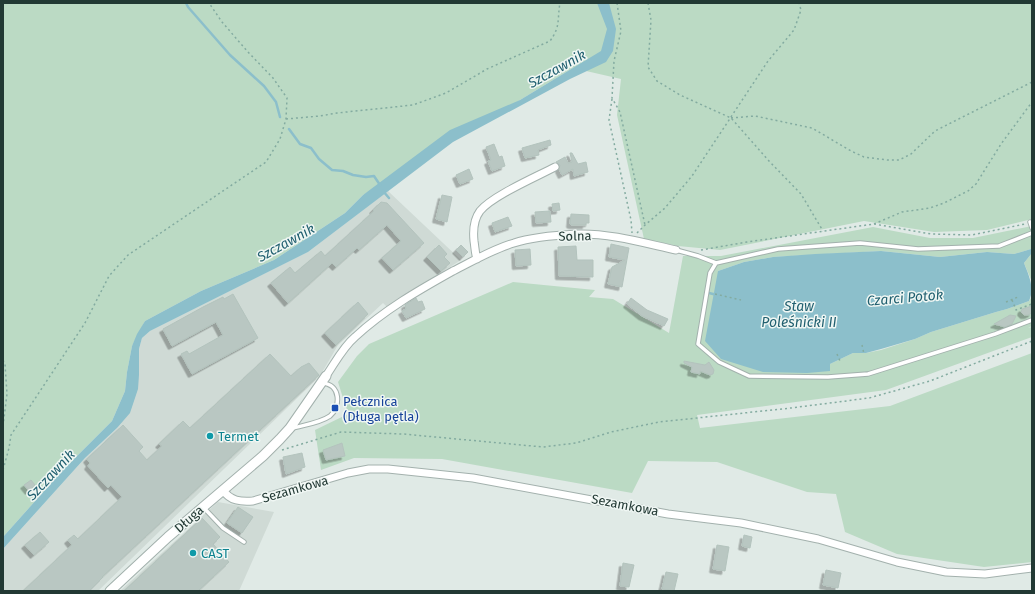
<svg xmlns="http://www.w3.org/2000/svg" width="1035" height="594" viewBox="0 0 1035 594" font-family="'Fira Sans',sans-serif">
	<defs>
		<filter id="shadow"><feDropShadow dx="-3.5" dy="3.5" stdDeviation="0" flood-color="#0004"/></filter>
	</defs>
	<rect width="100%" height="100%" fill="#e0eae6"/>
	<path fill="#cfdad5" d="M388,191l73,69 -74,47 -4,-4 -45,42 -18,31 -222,215h-95v-42l82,-91 32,-30 22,-53v-26l3,-11 8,-7 158,-79z
		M218,502l56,10 -35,79h-119z"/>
	<path fill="#bbdac4" d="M3,3h1029v216l-45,11 -53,2 -70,-11 -144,29 -42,-4 -34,-7 -27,-124 4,-36 -48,-11 -210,127 -18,18 -71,47 -73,31 -56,30 -13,25 -5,26 -2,19 -13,30 -50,50 -59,66z
		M1032,226v21l-1,2 -17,5 -27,-2 -47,5 -59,-6 -108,6 -29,5 -26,9 112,99v-6l23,-11h13l15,-3 34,-11 16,-7 65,-20 11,-3 22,-8 3,-5v30l-4,2 4,-1v10l-146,53 -189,25 3,13 190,-22 142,-53v209l-48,5 -87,-13 -52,-22 -9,-38 -29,-2 -90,-30 -69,-1 -16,32 -190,-34 -88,-1 -33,12 -6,-40 33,-16 -10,-32 19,-26 12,-12 144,-62 82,8 -6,7 24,2 56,34 14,-77h38l152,-29 57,11h43z
		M1032,253v29l-8,-19z"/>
	<path fill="#8cbfcb" d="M597,3h12l7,26 -3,22 -7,11 -36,17 -117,63 -145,110 -158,79 -8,7 -3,11v26l-1,14 -8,24 -13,15 -32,30 -82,91v-12l59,-66 50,-50 13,-30 2,-19 5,-26 5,-12 8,-13 56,-30 73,-31 71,-47 18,-18 87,-65 70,-30 81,-49 6,-22z
		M1032,247v6l-8,10c5,13 11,25 5,38l-22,8 -11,3 -65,20 -16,7 -34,10 -15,4h-13l-23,11v7l-23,2 -44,-1 -42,-13 -16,-18 13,-70 26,-9 29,-5 42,-3 66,-3 59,6 47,-5 27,2 17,-5z"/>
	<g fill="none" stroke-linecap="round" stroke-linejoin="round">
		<path stroke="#8cbfcb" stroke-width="2.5" d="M186,3l2,4 42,48 34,31 12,16 4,15
			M289,129l11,15 11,4 8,11 13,11 11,1 10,4 13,2 8,-1 6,9
			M383,191l6,7
			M709,293l8,2"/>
	</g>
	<path fill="#b9c7c2" stroke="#b3c3bd" filter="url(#shadow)" d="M550,140l1,5 -13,5 1,5 -14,3 -3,-10z
		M494,144l5,13 3,-1 3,10 -13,5 -4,-10 3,-1 -5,-13z
		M570,153h2l6,11 8,-2 2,10 -14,4 -1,-7 -11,6 -3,-6 1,-4 -4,-3 9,-5 3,6 4,-1z
		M469,169l4,10 -13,5 -4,-9z
		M442,195l10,2 -5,25 -11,-3z
		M381,202l6,1 37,40 -31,27 -11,-12 19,-17 -14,-16 -28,25 -2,-2 -21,19 -4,-4 -44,40 -17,-20 19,-16 5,6 26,-22 4,5 49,-45 -1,-1z
		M559,203l1,7 -7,1 -1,-7z
		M550,211l1,11 -15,1 -1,-11z
		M571,214l18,1v8h-3v2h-14l-2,-1z
		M508,217l4,9 -17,6 -3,-9z
		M611,244l18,4 -7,39 -14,-3 4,-17 13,-7 -16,-3z
		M439,245l8,9 -3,3 6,6 -9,8 -14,-14z
		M461,245l7,7 -5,5 -7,-7z
		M576,246l1,14h16v17l-34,-1 -1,-29z
		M530,249l1,16 -15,1 -1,-16z
		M233,294l25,44 -66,36 -11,-20 6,-3 2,3 34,-19 -7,-13 -44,24 -9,-17 40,-22 20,-10 1,2z
		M416,298l2,4 4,-1 3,8 -19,9 -4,-7 4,-2 -1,-4z
		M631,298l16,12 21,9 -4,7 -22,-10 -15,-12z
		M358,302l10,12 -32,31 -11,-12z
		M1032,306v7l-4,2h-4l-3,-3 1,-3z
		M1010,315l6,1 -4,8 -7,3 -11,-3z
		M270,354l21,22 10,-9 8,-4 10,12 -217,202h1l-14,14h-66l49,-46 -4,-5 6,-5 4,4 44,-42 -11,-12 -3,3 -20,-22 2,-3 -3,-4 36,-34 20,22 -4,4 8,9 15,-14 -3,-2 24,-23 7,7z
		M684,361l21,4 4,-3 5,8 -1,4 -3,1 -10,-4v3l-9,-2 1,-5 -8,-4z
		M342,443l3,13 -19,4 -3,-10z
		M302,453l3,14 -19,7 -3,-17z
		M31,480l4,5 -6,6 -5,-6z
		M238,507l15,10 -11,16 -15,-10z
		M202,518l18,19 -7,7 16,18 -31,29h-74z
		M40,532l9,10 -15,13 -9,-10z
		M744,535l8,2 -2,11 -8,-2z
		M717,545l12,2 -4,24 -12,-2z
		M623,563l11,2 -5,22 -9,-1z
		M826,570l15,3 -3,15 -15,-3z
		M666,572l12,2 -4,17 -12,-2z"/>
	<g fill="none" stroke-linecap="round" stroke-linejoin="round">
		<defs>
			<path id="service" d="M1030,222l2,6
				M676,250l22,6 18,7 62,-14 82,-6 58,6 81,-3 33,-13
				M716,263l-6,10 -12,71 21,18 30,14 79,1 40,-3 127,-40 37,-14
				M293,428c11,-3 27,-5 37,-12 11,-9 11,-32 -8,-33
				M204,508l19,20 21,14"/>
			<path id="minor" d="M477,259c-2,-6 -2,-12 -3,-18 -1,-10 0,-22 6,-30 12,-15 56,-34 75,-44
				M326,376c9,-13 17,-29 29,-39 29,-27 64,-47 98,-66 20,-10 40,-22 61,-28 18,-6 44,-8 63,-9 33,-1 67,9 99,16
				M223,490c7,11 18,12 30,11l95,-28 21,-4h19l85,9 195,36 73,9 77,16 79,23 49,10 39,2 47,-6"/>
			<path id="tertiary" d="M110,591l58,-54 95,-81 17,-17 10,-11 36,-52"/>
		</defs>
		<use href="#service" stroke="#a3b1ad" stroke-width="5.5"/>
		<use href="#minor" stroke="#a3b1ad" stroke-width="9"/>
		<use href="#tertiary" stroke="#a3b1ad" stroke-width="11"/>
		<path stroke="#83aba0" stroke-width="1.5" stroke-dasharray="2 3" stroke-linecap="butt" d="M617,3l4,28 -7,30 -2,37 8,14 25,113
			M648,3l3,17 -3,47 9,14 23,14 51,23 37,42 33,34 22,37
			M612,99l-3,21 22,100 1,13
			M731,118l24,-2 57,12 39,23 13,6 23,3h12l12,-6 24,-23 97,-49
			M286,119l34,-3 17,-3 76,-8 33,-12 41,-24 63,-28c11,-15 7,-22 10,-38
			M874,224l28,-12 28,-4 14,-5 24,-12 8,-7 25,-40 31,-42
			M637,233l8,-8 20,-17 27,-32 76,-115 26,-31 7,-20 -2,-7
			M701,250l46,-8 127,-18 57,10 41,1 53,-11
			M715,294l26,6
			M1012,300l4,10 16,-6
			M1006,302l12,-5
			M862,345l2,9
			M837,354l3,7
			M3,360l2,4 2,30 -4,32
			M282,450l59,-18 62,2 140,13 33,-4 35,-11 48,-10 132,-14 78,-10 61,-17 102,-40
			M3,470l6,-22 2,-13 74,-112 24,-47 19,-21 138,-93 14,-23 6,-20 1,-21 -14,-20 -25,-26 -26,-30 -13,-19"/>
		<use href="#service" stroke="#fff" stroke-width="3.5"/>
		<use href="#minor" stroke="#fff" stroke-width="7"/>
		<use href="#tertiary" stroke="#fff" stroke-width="9"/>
	</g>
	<rect fill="#1a4fb4" stroke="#f0f7f4" stroke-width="1.5" x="331" y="404" width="8" height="8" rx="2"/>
	<g fill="#0f9aa8" stroke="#f0f7f4" stroke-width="1.5">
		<circle cx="210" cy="436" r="4"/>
		<circle cx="193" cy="553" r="4"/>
	</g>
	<g text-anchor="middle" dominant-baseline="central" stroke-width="3" stroke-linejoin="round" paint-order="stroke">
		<g font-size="13" fill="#223934" stroke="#f0f7f4">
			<text transform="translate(575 236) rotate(-1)">Solna</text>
			<text transform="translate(295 489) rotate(-16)">Sezamkowa</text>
			<text transform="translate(625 505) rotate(11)">Sezamkowa</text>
			<text transform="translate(189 519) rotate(-41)">Długa</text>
		</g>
		<g font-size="13" fill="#164399" stroke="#f0f7f4" text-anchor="start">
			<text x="343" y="401">Pełcznica<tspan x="343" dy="15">(Długa pętla)</tspan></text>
		</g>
		<g font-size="13" fill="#0d838f" stroke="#f0f7f4" text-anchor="start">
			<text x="218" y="436">Termet</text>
			<text x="201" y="553">CAST</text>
		</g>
		<g font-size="14" font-style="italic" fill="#216070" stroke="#f0f7f4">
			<text transform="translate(557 69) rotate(-29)">Szczawnik</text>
			<text transform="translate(286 243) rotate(-29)">Szczawnik</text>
			<text transform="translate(905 298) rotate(-5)">Czarci Potok</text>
			<text x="799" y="306">Staw<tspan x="799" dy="16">Poleśnicki II</tspan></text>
			<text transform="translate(51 475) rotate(-47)">Szczawnik</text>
		</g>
	</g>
	<rect width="1035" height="594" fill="none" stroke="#223934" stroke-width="8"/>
</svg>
